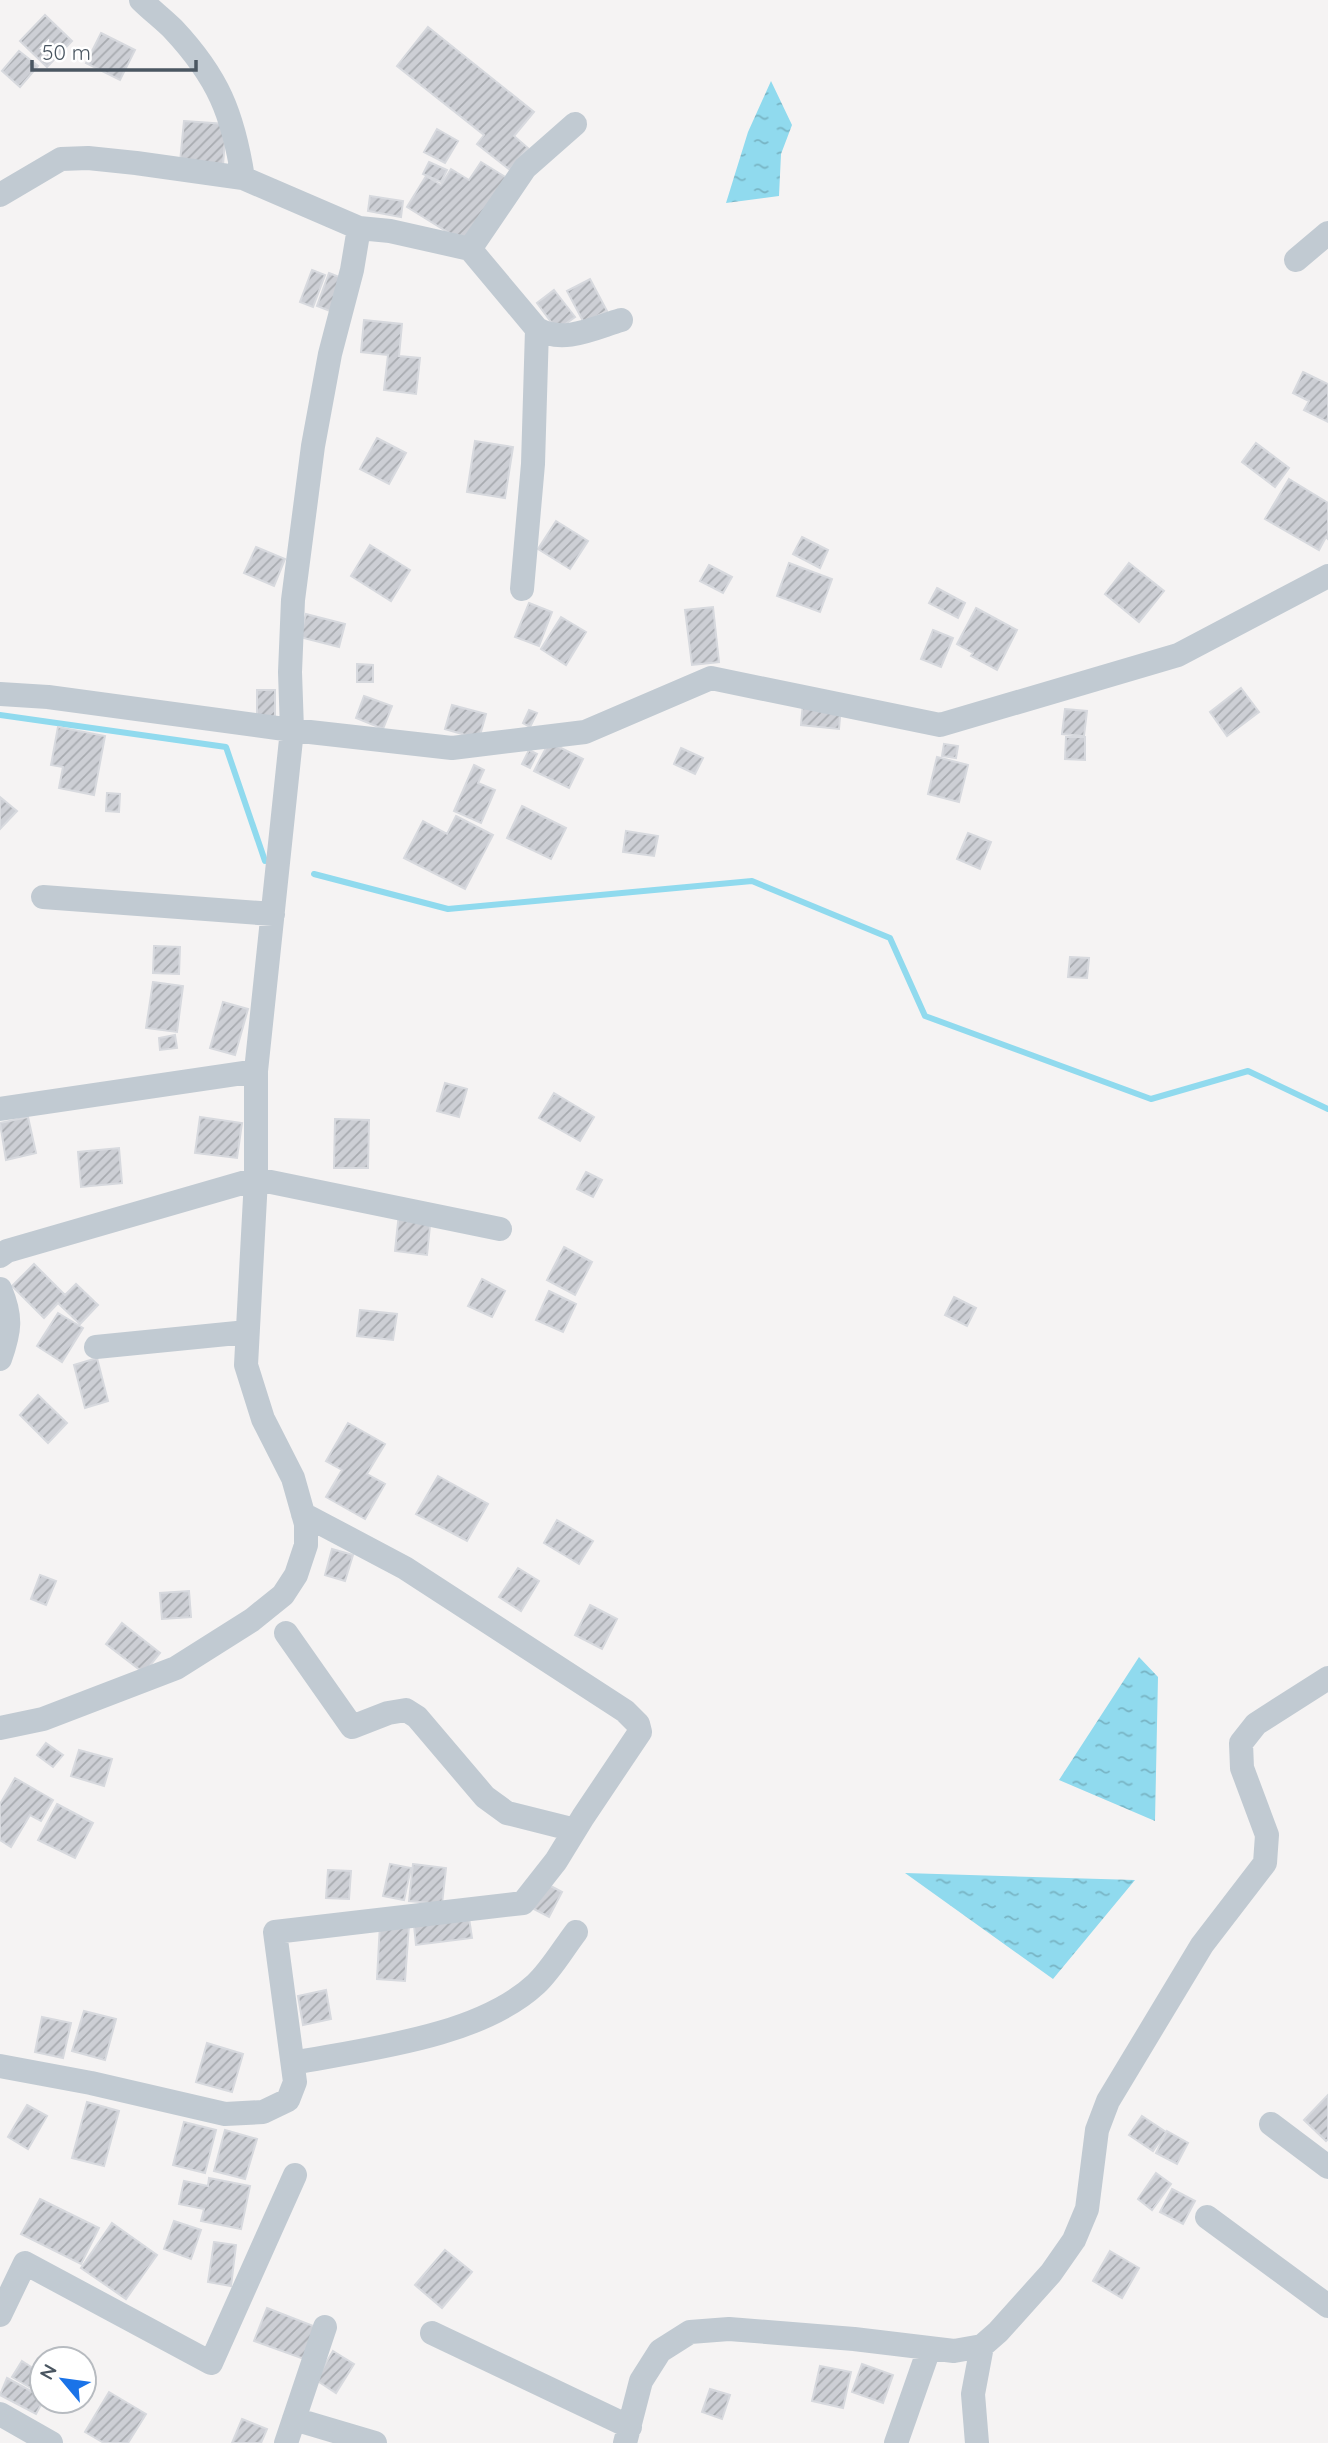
<svg xmlns="http://www.w3.org/2000/svg" width="1328" height="2443" viewBox="0 0 1328 2443" font-family="Quicksand,sans-serif">
	<defs>
		<pattern id="water-ripples" width="26" height="14" patternUnits="userSpaceOnUse" patternTransform="scale(1.75)"><rect width="26" height="14" fill="#90daee"/><path d="M2 4q2-2 4 0t4 0M15 11q2-2 4 0t4 0" fill="none" stroke="#78b4c4"/></pattern>
		<pattern id="building-hatch" width="6" height="6" patternUnits="userSpaceOnUse" patternTransform="scale(1.75)"><rect width="6" height="6" fill="#cdcfd5"/><path d="M-1 1l2-2M0 6l6-6M5 7l2-2" fill="none" stroke="#a8abb0"/></pattern>
	</defs>
	<rect width="100%" height="100%" fill="#f5f3f3"/>
	<path fill="url(#water-ripples)" d="M771,81l21,44 -11,29 -2,42 -53,7 22,-71z
		M1139,1657l19,20 -3,144 -96,-41z
		M905,1873l230,7 -82,99z"/>
	<g fill="none" stroke-linecap="round" stroke-linejoin="round">
		<path stroke="#90daee" stroke-width="6" d="M0,715l226,32 39,114
			M314,874l134,35 304,-28 138,57 35,78 226,83 97,-28 80,38"/>
	</g>
	<path fill="url(#building-hatch)" stroke="#d7d9de" stroke-width="2" d="M45,15l27,26 -25,26 -27,-26z
		M428,27l106,85 -20,24 14,12 -18,22 -33,-26 7,-9 -87,-69z
		M101,33l34,17 -15,30 -34,-17z
		M19,51l19,15 -18,21 -18,-16z
		M184,121l42,3 -3,42 -43,-4z
		M437,129l21,12 -13,22 -21,-11z
		M429,162l18,8 -6,12 -18,-8z
		M481,162l26,16 -40,66 -60,-37 19,-31 15,9 10,-16 18,11z
		M370,196l33,5 -2,16 -33,-6z
		M312,270l13,5 -12,32 -13,-5z
		M329,273l13,5 -12,33 -13,-5z
		M590,279l17,32 -23,12 -17,-32z
		M554,290l21,27 -18,13 -20,-27z
		M364,320l38,4 -3,32 21,2 -4,36 -32,-4 4,-35 -27,-3z
		M1303,372l25,12v38l-24,-12 5,-9 -16,-8z
		M377,438l29,15 -17,31 -29,-15z
		M475,441l38,6 -8,51 -38,-6z
		M1256,443l33,25 -14,19 -33,-25z
		M1289,479l39,24v36l-2,-2 -7,13 -54,-31z
		M556,521l32,20 -18,28 -32,-20z
		M802,537l26,13 -8,18 -27,-14z
		M370,545l40,25 -19,31 -40,-25z
		M256,547l29,12 -11,27 -30,-13z
		M789,563l43,16 -12,33 -43,-16z
		M1129,563l35,28 -25,31 -34,-28z
		M709,565l23,12 -9,16 -23,-12z
		M937,588l28,15 -7,15 -29,-15z
		M529,603l23,9 -13,34 -24,-9z
		M713,607l6,55 -27,3 -7,-55z
		M976,608l41,22 -20,40 -26,-14 2,-3 -16,-9z
		M306,614l39,10 -6,23 -39,-10z
		M561,617l25,15 -20,33 -25,-16z
		M933,630l20,8 -12,29 -20,-8z
		M357,664l16,1v17h-16z
		M1241,688l18,24 -32,24 -17,-24z
		M257,690h18v28h-18z
		M364,696l28,10 -9,23 -27,-11z
		M803,702l38,4 -2,23 -38,-4z
		M452,705l34,9 -7,25 -34,-10z
		M1065,709l22,2 -3,25 -22,-2z
		M529,710l8,3 -7,14 -7,-4z
		M58,727l47,9 -11,59 -35,-7 4,-21 -12,-2z
		M1066,737h19v23l-20,-1z
		M549,742l34,17 -14,29 -35,-17z
		M944,744l14,2 -2,12 -14,-2z
		M681,748l22,10 -8,16 -21,-10z
		M529,750l8,4 -7,14 -8,-4z
		M937,757l31,8 -9,37 -31,-8z
		M474,765l10,5 -6,13 17,7 -14,33 -27,-12z
		M107,793l13,1 -1,18 -13,-1z
		M0,797l17,14 -17,18z
		M522,806l44,22 -15,31 -44,-21z
		M456,816l37,19 -28,54 -61,-31 19,-37 24,13z
		M626,831l32,5 -4,20 -31,-4z
		M968,833l23,9 -11,27 -23,-10z
		M154,946l26,1 -1,27 -26,-1z
		M1070,957l19,1 -2,20 -19,-1z
		M153,982l30,4 -6,46 -31,-4z
		M223,1002l25,7 -13,46 -25,-7z
		M175,1035l2,13 -17,2 -1,-12z
		M445,1083l22,6 -8,28 -22,-6z
		M554,1093l40,24 -14,24 -41,-23z
		M28,1117l8,36 -30,7 -6,-37z
		M200,1117l42,6 -5,35 -42,-5z
		M335,1119l34,1 -1,48h-34z
		M119,1148l3,35 -41,4 -3,-35z
		M586,1172l16,8 -9,17 -16,-8z
		M399,1213l32,3 -4,39 -32,-4z
		M564,1247l28,15 -17,33 -28,-15z
		M34,1264l31,31 11,-11 22,21 -18,19 -22,-21 -14,15 -32,-32z
		M482,1279l23,12 -13,26 -24,-11z
		M549,1291l27,13 -13,28 -27,-12z
		M954,1297l22,11 -9,18 -22,-11z
		M360,1310l37,4 -4,26 -36,-4z
		M58,1313l25,15 -21,34 -25,-16z
		M97,1358l11,43 -23,7 -11,-43z
		M38,1395l29,28 -19,20 -28,-28z
		M348,1423l37,21 -18,30 18,10 -20,35 -39,-22 16,-27 -16,-9z
		M438,1476l50,28 -21,37 -51,-27z
		M557,1520l36,21 -14,23 -35,-21z
		M332,1549l21,6 -8,26 -20,-6z
		M518,1568l21,13 -18,30 -22,-14z
		M40,1575l16,6 -10,24 -15,-6z
		M189,1591l2,26 -29,2 -2,-26z
		M590,1605l27,14 -15,30 -27,-14z
		M122,1623l38,30 -16,20 -38,-29z
		M46,1743l17,12 -10,12 -16,-12z
		M79,1750l33,9 -8,27 -33,-10z
		M15,1778l38,22 -12,21 -11,-6 -19,32 -11,-7v-36z
		M57,1804l36,19 -18,35 -37,-18z
		M390,1864l21,4 -7,32 -21,-4z
		M413,1864l33,4 -4,36 -33,-3z
		M328,1870l23,1 -2,28 -23,-1z
		M545,1883l17,9 -13,25 -17,-9z
		M469,1918l3,20 -56,7 -2,-20z
		M380,1924l29,1 -4,56 -28,-2z
		M326,1990l5,29 -28,6 -5,-29z
		M84,2011l32,8 -11,41 -33,-9z
		M42,2017l29,6 -8,35 -28,-6z
		M207,2043l36,11 -11,38 -36,-10z
		M1328,2095v44l-2,2 -22,-21z
		M87,2102l32,9 -15,55 -32,-8z
		M27,2105l20,11 -19,33 -20,-12z
		M1142,2116l24,16 -13,19 -24,-16z
		M184,2122l32,8 -11,43 -32,-8z
		M225,2130l32,9 -12,40 -31,-8z
		M1167,2131l21,12 -11,21 -21,-11z
		M1156,2173l15,11 -19,26 -14,-11z
		M209,2178l41,8 -9,43 -40,-8 3,-12 -25,-5 5,-23 24,5z
		M1172,2189l23,12 -12,23 -23,-12z
		M40,2199l59,29 -18,36 -60,-30z
		M174,2221l27,9 -10,29 -27,-10z
		M112,2223l45,32 -31,44 -45,-31z
		M214,2242l22,3 -5,41 -23,-4z
		M445,2250l27,22 -30,36 -27,-23z
		M1110,2251l29,17 -17,30 -29,-17z
		M267,2308l49,19 -12,32 -50,-18z
		M333,2351l21,13 -18,29 -20,-13z
		M22,2361l20,13v7l-6,10 -24,-14z
		M862,2364l31,11 -10,28 -31,-11z
		M820,2366l31,6 -8,36 -31,-7z
		M7,2378l35,19 1,4 -7,13 -36,-19z
		M710,2389l20,6 -8,24 -20,-7z
		M109,2392l37,22 -18,29h-24l-19,-11z
		M242,2419l25,10 -6,14h-29z"/>
	<g fill="none" stroke-linecap="round" stroke-linejoin="round">
		<path stroke="#c1cad2" stroke-width="24" d="M0,195l61,-36 27,-1 48,5 107,15c-10,-64 -25,-101 -70,-149 -10,-10 -22,-19 -32,-29
			M359,228l31,3 80,18 67,80c27,15 57,-1 84,-9
			M470,249l55,-81 50,-44
			M1296,260l32,-27
			M522,589l11,-125 4,-135
			M0,694l48,3 244,33 -2,-58 3,-72 20,-154 17,-92 22,-84 7,-42 -116,-50
			M43,897l230,17
			M0,1109l256,-38
			M0,1256l7,-5 249,-72 244,50
			M0,1289c12,28 10,42 0,70
			M96,1347l151,-15
			M286,1633l66,94 36,-14 18,-3 11,7 68,80 22,16 68,17
			M0,1728l43,-9 133,-51 76,-48 31,-25 13,-20 10,-30v-21l-13,-46 -30,-59 -17,-54 10,-186v-108l36,-341 160,18 133,-16 126,-54 229,47 238,-70 150,-79
			M293,2063c74,-14 186,-26 243,-79 15,-14 27,-35 40,-52
			M0,2066l91,17 134,31 38,-2 25,-12 7,-18 -20,-150 248,-29 33,-42 27,-44 57,-85 -2,-8 -13,-13 -220,-143 -102,-54
			M1271,2124l57,43
			M1207,2217l121,89
			M0,2315l25,-52 186,100 84,-188
			M432,2333l198,94
			M0,2414l51,29
			M294,2419l81,24
			M286,2443l39,-116
			M625,2443l16,-62 19,-30 30,-19 39,-3 125,10 100,12 28,-5 16,-14 53,-59 23,-33 13,-31 10,-79 11,-29 94,-156 63,-82 2,-28 -25,-67 -1,-25 15,-19 72,-46
			M896,2443l33,-94
			M977,2443l-4,-49 9,-48"/>
	</g>
	<g transform="translate(63 2380) rotate(299)"><circle r="33" fill="#ffffff" stroke="#b7bbc0" stroke-width="2"/>
	<path d="M0-5L12 26L0 18L-12 26Z" fill="#1a73e8"/>
	<text y="-10" font-size="19" font-weight="bold" text-anchor="middle" fill="#4a5661">N</text>
	</g>
	<path d="M32 60v10h164v-10" fill="none" stroke="#4a5661" stroke-width="3.5"/>
	<text x="42" y="60" font-size="21" fill="#4a5661" stroke="#ffffff" stroke-width="5" paint-order="stroke">50 m</text>
</svg>
